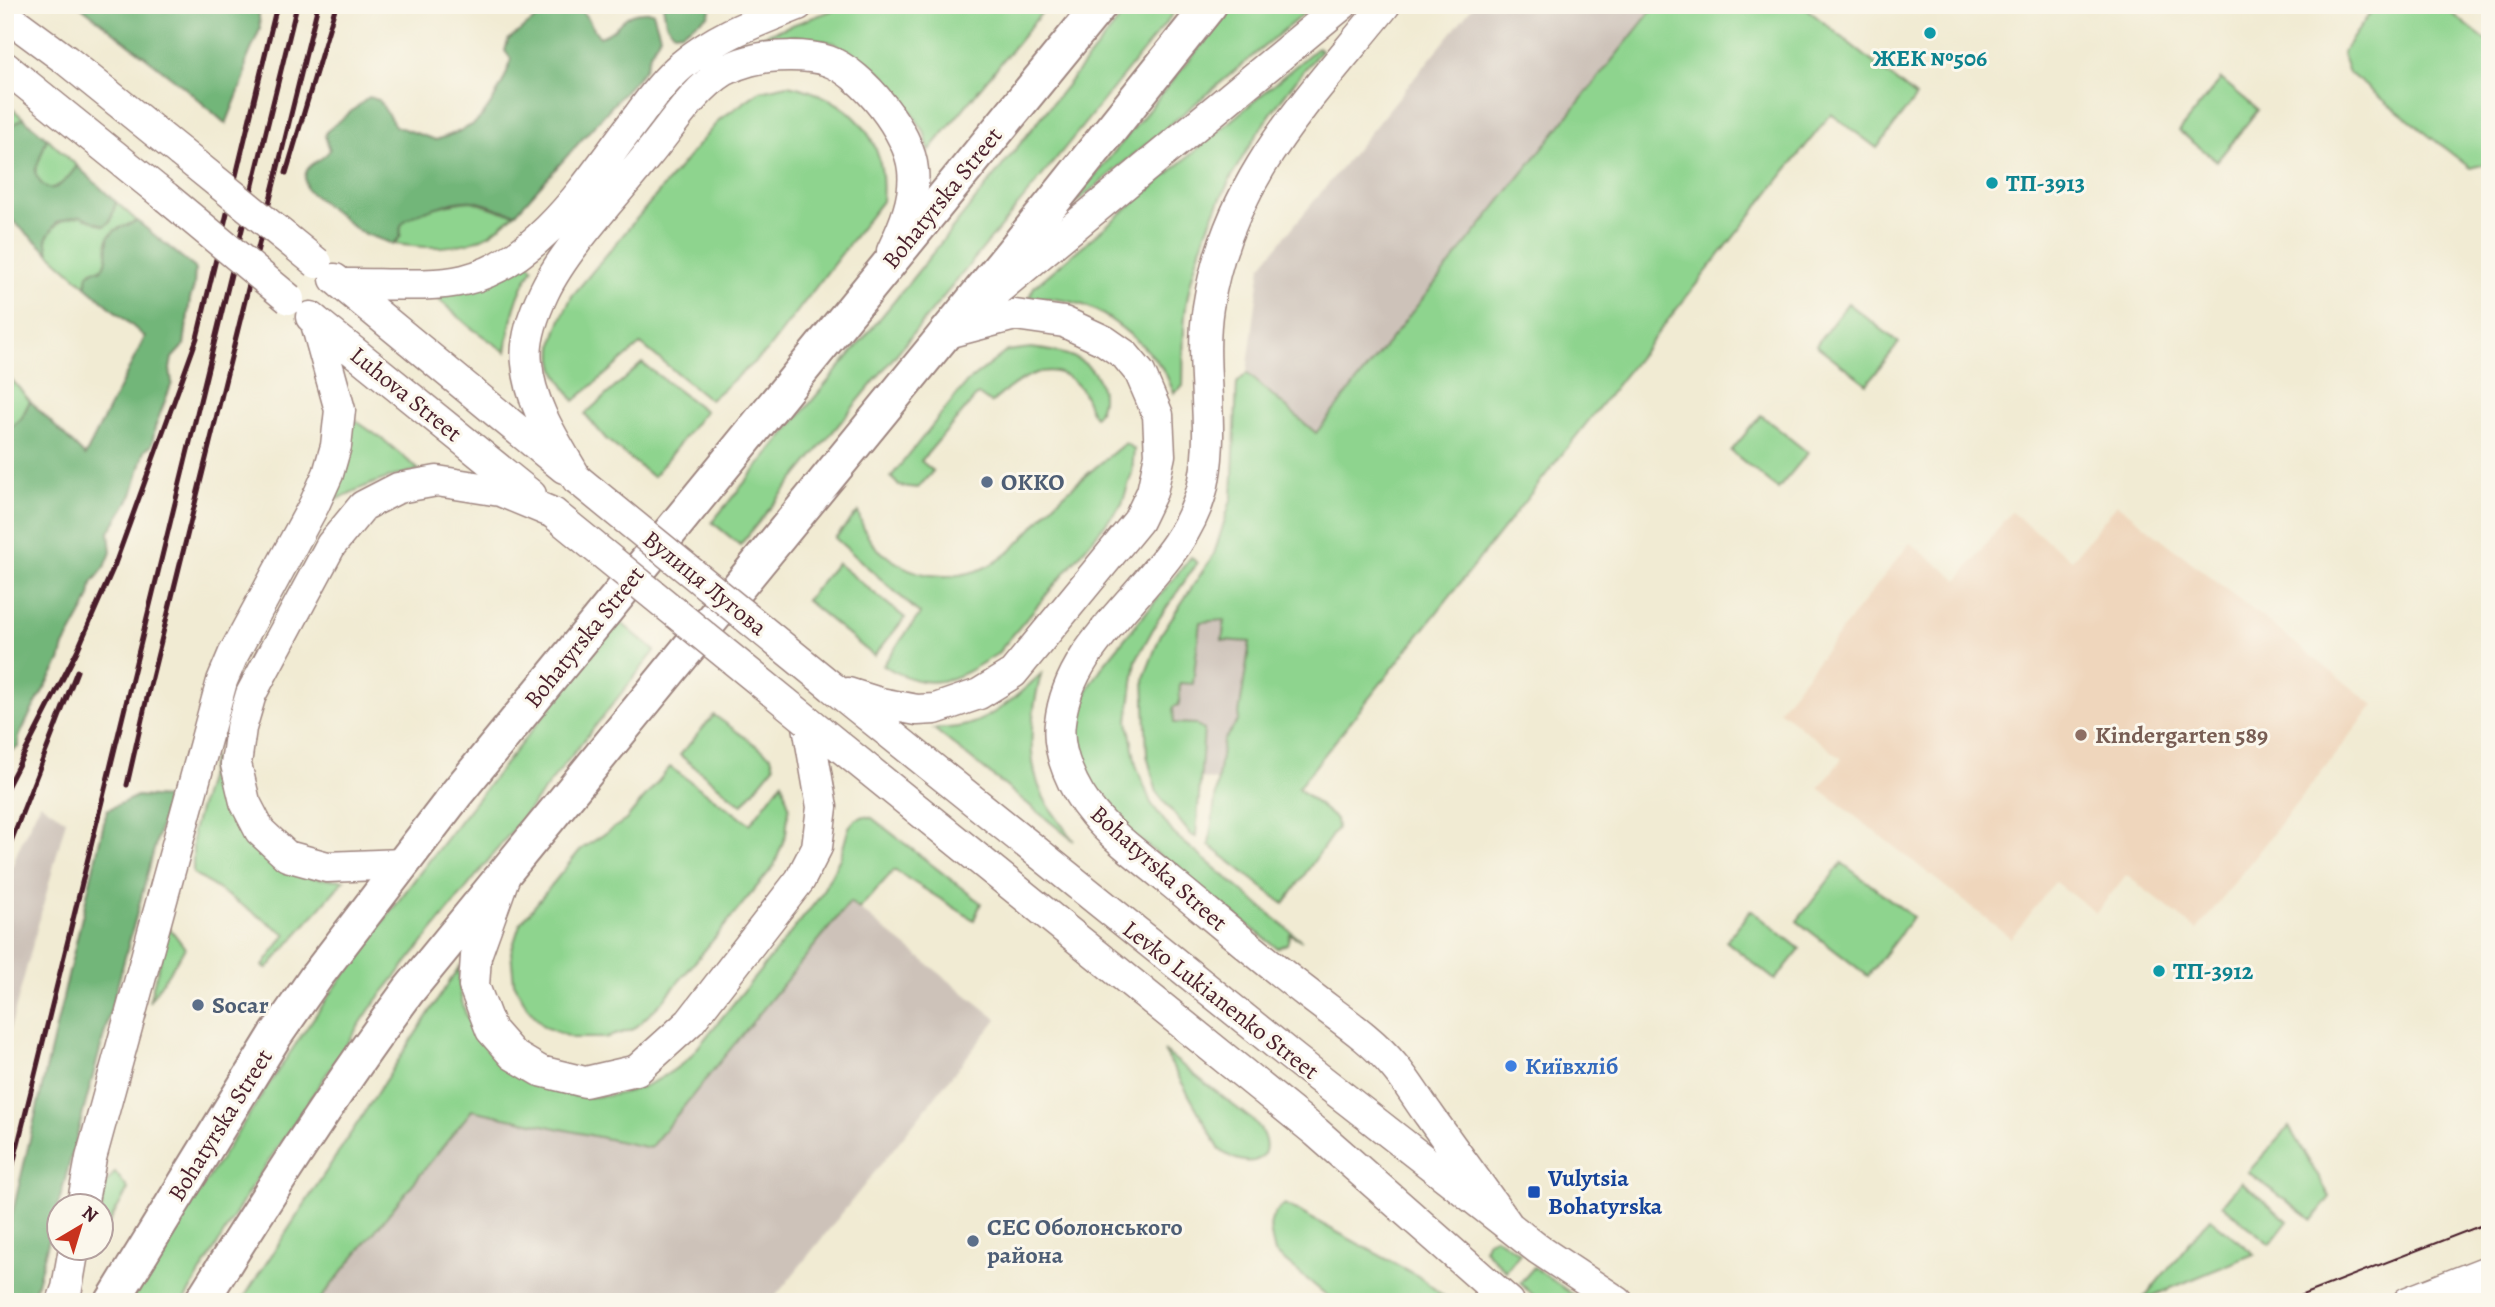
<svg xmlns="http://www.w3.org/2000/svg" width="2495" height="1307" viewBox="0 0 2495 1307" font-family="Alegreya,serif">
	<rect width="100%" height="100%" fill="#fbf7ec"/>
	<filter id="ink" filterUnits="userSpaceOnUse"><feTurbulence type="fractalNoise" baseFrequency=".0143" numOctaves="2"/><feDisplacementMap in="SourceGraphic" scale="14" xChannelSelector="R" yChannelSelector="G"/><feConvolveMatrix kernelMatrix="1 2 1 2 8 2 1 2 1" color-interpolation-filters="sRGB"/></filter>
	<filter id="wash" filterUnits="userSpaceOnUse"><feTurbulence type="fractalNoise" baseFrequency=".00686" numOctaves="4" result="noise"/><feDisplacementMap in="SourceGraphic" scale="28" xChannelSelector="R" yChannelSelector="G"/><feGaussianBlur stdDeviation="1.57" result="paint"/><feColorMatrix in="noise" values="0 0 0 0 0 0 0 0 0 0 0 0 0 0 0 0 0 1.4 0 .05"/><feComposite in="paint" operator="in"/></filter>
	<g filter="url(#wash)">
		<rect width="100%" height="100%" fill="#f1ebd3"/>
		<path fill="#efd6bc" d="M2117,504l257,201 -177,225 -71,-55 -30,38 -41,-31 -44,56 -192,-150 23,-29 -63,-49 131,-167 48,37 53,-68 61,48z"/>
		<path fill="#cdc2b9" d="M1474,5h182l-340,428 -69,-60 14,-107z
			M1256,562l-10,206 -28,13 -51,-9 -12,-117z
			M40,803l26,17 -61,228v-160l13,-38z
			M850,902l147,117 -226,283h-453l154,-192 178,38z"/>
		<path fill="#8ed48e" stroke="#6c7a5c" stroke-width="2" d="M847,5h201l-119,146 -5,-20 -28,-41 -15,-17 -30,-21 -17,-9 -37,-7 -38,1z
			M1131,5h49c-145,182 -293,360 -440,540l-28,-23 184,-223z
			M1234,5h80l-248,206z
			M1656,5h146l114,92 -39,51 -46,-34 -533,674 38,31 1,9 -53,76 -75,-59 14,-104 15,-20 12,-79 -28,-2 3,-20 -25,2 -7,62 -13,-1 -1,22 -6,2 1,16 22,1 8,6 -8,107 -5,-2 -34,-42 -10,-38 -3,-77 17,-44 53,-80 18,-57 5,-114 10,-10 69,60z
			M2376,5h65l49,38v116l-4,5 -16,4 -121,-95 -7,-20z
			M1318,47l3,3c-60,69 -115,154 -133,245 -6,30 -4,61 -5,91l-9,7c-3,-6 -5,-13 -9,-20 -13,-23 -57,-60 -82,-68 -17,-6 -36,-7 -54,-8l5,-10z
			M2221,79l37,31 -41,51 -38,-30z
			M788,85c62,13 100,51 94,116l-116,151 -56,48 -69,-56 -67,57c-6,-10 -17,-23 -20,-35 -6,-23 8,-50 18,-70l147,-176 41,-29z
			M5,102l18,16 -18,13z
			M47,138l30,28c-12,17 -30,37 -42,6z
			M472,201l32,11 12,1c-8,6 -17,15 -26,21 -29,17 -66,14 -97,10l7,-7c1,-4 0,-8 1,-12 8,-15 56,-23 71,-24z
			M116,202l21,19 -22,9 -8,11c2,8 3,23 -5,28 -3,1 -7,1 -11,2l-5,15 -37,-33 -3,-14c7,-14 20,-26 37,-23 8,2 14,8 22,10l6,-5z
			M529,263l4,5c-17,26 -23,53 -27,84l-36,-25 -34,-30z
			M1848,303l51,40 -32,41 -51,-39z
			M1031,348c27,3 60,8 69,37 4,11 2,23 -5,32 -7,-7 -8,-20 -15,-29 -29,-35 -63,-8 -89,15l-13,-9 -57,67 12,10 -15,17 -19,-2 -8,-9 76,-95 40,-31z
			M642,363l63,48 -52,66 -47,-38 -21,-25z
			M5,372l25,29 -9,18 -16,14z
			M1761,415l47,38 -30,36 -47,-38z
			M349,416l36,25 34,29c-34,7 -62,18 -92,35z
			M1125,443l9,6 -2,24 -10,31 -125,150c-44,28 -66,40 -114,11l37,-51 -85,-76 23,-26c8,28 16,37 41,52 33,20 80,14 109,-11 16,-14 30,-32 44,-47 23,-23 49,-43 73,-63z
			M1191,557l6,6 -39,57 -22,40 -8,61 8,44 15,38 23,31 128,107 -12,-7 -3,10 -10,4 -150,-118 -26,-24 -16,-28 -9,-29 -1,-24 6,-25 23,-36z
			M837,563l68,55 -31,38 -68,-56z
			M619,621l36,30 -285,358 -116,174 -71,119h-53c67,-106 133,-213 206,-316 89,-125 187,-244 283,-365z
			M1041,674c-10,39 -16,85 2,122 8,16 20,30 31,45l-140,-112c10,-1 23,-1 33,-4 28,-8 53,-32 74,-51z
			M714,715l57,41 3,10 -32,39 -62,-50z
			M214,757c6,52 29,100 82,117 16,5 32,5 48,6l-77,89 -4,-3 23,-32 -93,-61v-42z
			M670,767l80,57 32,-42 7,24 -3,28 -12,32 -112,136 -28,27 -29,9h-33l-28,-11 -17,-20 -13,-24 -3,-31 9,-28 60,-74 46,-30z
			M864,816l8,2 109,85 -7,17 -80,-50 -35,39 -9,-7 -200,246 -178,-38 -154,192h-77l218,-335c-1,47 12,65 49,93 10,9 22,21 34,26 50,23 108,7 148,-29l129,-159 21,-40 9,-31 6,-7z
			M1842,863l71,54 -45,59 -71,-55z
			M1751,910l49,39 -25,31 -49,-39z
			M169,927l16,21 -36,54z
			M1164,1051l92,72c26,35 -5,51 -36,27z
			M2289,1127l41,70 -18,23 -64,-48z
			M115,1172l13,17 -26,47v-30h-6l3,-14z
			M2241,1182l47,39 -18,23 -48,-39z
			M1285,1204l133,72 33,26h-116l-60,-49c-5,-22 -11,-34 10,-49z
			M2210,1218l44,36 -112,46z
			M1495,1237l25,16 -14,18 -22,-22 4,-9z
			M1534,1267l45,32 4,3h-43l-20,-19z"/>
		<path fill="#72b679" stroke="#5e6a52" stroke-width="2" d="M79,5h179l2,24 -14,33 -1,14 -19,48 -42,-37z
			M663,5h48l-2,10 -27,17 -8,1 -8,-10z
			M557,7l13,6 10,-3c10,8 11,18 20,27 26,-9 18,-28 53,-25l7,24 -10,18 -5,15 -129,144c-16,-1 -28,-10 -43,-12 -14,-2 -66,12 -72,25 -1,3 0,7 -1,11l-7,7 -33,-12 -53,-42c-8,-28 11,-24 23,-40l-5,-14 2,-5 42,-34 10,3 16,26 41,14c12,-4 25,-9 36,-15 16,-10 35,-48 39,-66l-6,-8 3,-11 33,-25z
			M23,118l24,20 -12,34c12,31 30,11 42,-6l39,36 -6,19 -5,5 -24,-10 -12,2 -12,4 -11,17 3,14 -44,-39v-83z
			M137,221l58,47 -1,19 -4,12 -6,46 -12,13 -2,11 2,14 -17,44 -3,18 -7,5 -13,45 -23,37 2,20 -6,15 -13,16 -2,13 -5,12 -21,38 -4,15 -29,51 -12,25v10l-8,4 -6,19v-337l16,-14 9,-18 55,55 60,-119 -59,-51 2,-12 8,-5 4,1c12,-11 5,-22 9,-34l6,-6z
			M137,796l31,2 -136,504h-27v-57l102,-435z"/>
	</g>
	<g filter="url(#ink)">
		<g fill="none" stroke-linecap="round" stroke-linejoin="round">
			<defs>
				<path id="secondary" d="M1385,5c-78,97 -157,174 -177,302 -9,58 7,116 -4,173 -17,97 -134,146 -144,243 -4,30 14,68 33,90 22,27 53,48 79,70 45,37 89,75 135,110 29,23 63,44 87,73 13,15 23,33 35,49 26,37 53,73 79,110
					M5,15l61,45 114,92
					M5,67l161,130
					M335,279l229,189
					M341,284c36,-1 89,4 123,-4 79,-19 128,-105 175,-165 12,-17 26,-35 42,-49 35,-30 75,-44 117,-61
					M984,301l358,-296
					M311,317l220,178
					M577,479c-20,-35 -47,-74 -50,-116 -3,-23 7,-50 17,-71 21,-44 71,-96 102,-135 24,-28 47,-67 78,-86 7,-4 17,-8 25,-10 20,-6 59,-7 79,0 35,12 82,72 85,109 3,28 -9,56 -21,81
					M832,687l464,373 242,189 80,53
					M848,693l32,10 37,7 18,-1 44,-15 34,-21 125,-152 14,-29 8,-37 -2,-40 -18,-42 -15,-18 -20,-14 -41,-19 -49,-7 -72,19
					M807,720l509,412 193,170
					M403,864l-76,3 -40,-11 -27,-25 -15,-29 -9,-38 5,-36 10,-34 80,-149 32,-39 35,-18 39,-7 63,10 53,22
					M504,878l-28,78 -2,30 17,44 22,25 27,16 45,11 52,-12 53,-48 110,-142 17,-33 5,-40 -15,-87
					M82,1206l9,-48 131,-477 11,-26 81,-150 14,-31 8,-28 4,-36 -25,-90
					M62,1302l5,-14 7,-40
					M2408,1302l82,-32
					M2483,1302l7,-3"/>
				<path id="primary" d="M112,1302l163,-266 41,-59 141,-184 643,-788
					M201,1302c67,-107 134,-212 208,-312l644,-788 157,-197"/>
			</defs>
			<use href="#secondary" stroke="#9e857f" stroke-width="33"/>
			<use href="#primary" stroke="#9e857f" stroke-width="37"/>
			<use href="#secondary" stroke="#fff" stroke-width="30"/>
			<use href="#primary" stroke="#fff" stroke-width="33"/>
			<path stroke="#4a1f2b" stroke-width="2" d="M2284,1302l206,-80"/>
			<path stroke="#4a1f2b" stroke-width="5" d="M286,173l50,-168
				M127,785l18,-79c58,-234 115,-467 173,-701
				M5,791l72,-140 38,-87 82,-226 80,-333
				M5,857l72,-186
				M5,1197l292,-1192"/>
			<defs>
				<path id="secondary-bridge" d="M180,152l137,111
					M166,197l123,102
					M577,479l255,208
					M553,513l254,207"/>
			</defs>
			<use href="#secondary-bridge" stroke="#9e857f" stroke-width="33" stroke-linecap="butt"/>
			<use href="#secondary-bridge" stroke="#fff" stroke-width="30"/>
		</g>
	</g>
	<g fill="#0f9aa8" stroke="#fbf7ec" stroke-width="2.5">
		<circle cx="1930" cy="33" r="7"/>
		<circle cx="1992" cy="183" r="7"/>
		<circle cx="2159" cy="971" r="7"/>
	</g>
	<g fill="#5c6f8a" stroke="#fbf7ec" stroke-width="2.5">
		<circle cx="987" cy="482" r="7"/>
		<circle cx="198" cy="1005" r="7"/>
		<circle cx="973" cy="1241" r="7"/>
	</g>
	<circle fill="#8d6e63" stroke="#fbf7ec" stroke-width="2.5" cx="2081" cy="735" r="7"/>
	<circle fill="#3f7fe0" stroke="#fbf7ec" stroke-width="2.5" cx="1511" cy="1066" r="7"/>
	<rect fill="#1a4fb4" stroke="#fbf7ec" stroke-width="2.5" x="1527" y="1185" width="14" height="14" rx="3.5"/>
	<g text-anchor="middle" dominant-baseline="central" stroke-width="6" stroke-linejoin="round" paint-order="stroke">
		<g font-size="24" font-weight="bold" fill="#0d838f" stroke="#fbf7ec" text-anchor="start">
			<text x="1930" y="58" text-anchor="middle">ЖЕК №506</text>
			<text x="2006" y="183">ТП-3913</text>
			<text x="2173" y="971">ТП-3912</text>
		</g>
		<g font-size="24" fill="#4a1f2b" stroke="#fbf7ec">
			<text transform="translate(942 198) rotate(-51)">Bohatyrska Street</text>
			<text transform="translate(406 394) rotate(39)">Luhova Street</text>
			<text transform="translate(705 583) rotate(39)">Вулиця Лугова</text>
			<text transform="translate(584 637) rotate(-51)">Bohatyrska Street</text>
			<text transform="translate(1159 868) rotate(42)">Bohatyrska Street</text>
			<text transform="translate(1221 1000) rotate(38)">Levko Lukianenko Street</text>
			<text transform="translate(220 1125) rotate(-58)">Bohatyrska Street</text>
		</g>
		<g font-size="24" font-weight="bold" fill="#4e5e75" stroke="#fbf7ec" text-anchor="start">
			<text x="1001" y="482">OKKO</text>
			<text x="212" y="1005">Socar</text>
			<text x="987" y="1227">СЕС Оболонського<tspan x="987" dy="28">района</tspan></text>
		</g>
		<g font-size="24" font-weight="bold" fill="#785e54" stroke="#fbf7ec" text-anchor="start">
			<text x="2095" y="735">Kindergarten 589</text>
		</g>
		<g font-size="24" font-weight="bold" fill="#366cbe" stroke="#fbf7ec" text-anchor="start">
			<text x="1525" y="1066">Київхліб</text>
		</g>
		<g font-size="24" font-weight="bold" fill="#164399" stroke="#fbf7ec" text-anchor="start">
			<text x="1548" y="1178">Vulytsia<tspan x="1548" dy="28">Bohatyrska</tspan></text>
		</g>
	</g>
	<rect width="2495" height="1307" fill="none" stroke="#fbf7ec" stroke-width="28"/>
	<g transform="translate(80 1227) rotate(38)"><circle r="33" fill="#fbf7ec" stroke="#b4a19f" stroke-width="2"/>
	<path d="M0-5L12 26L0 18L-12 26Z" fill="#c8321e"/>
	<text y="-10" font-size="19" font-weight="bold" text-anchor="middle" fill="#4a1f2b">N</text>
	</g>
</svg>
